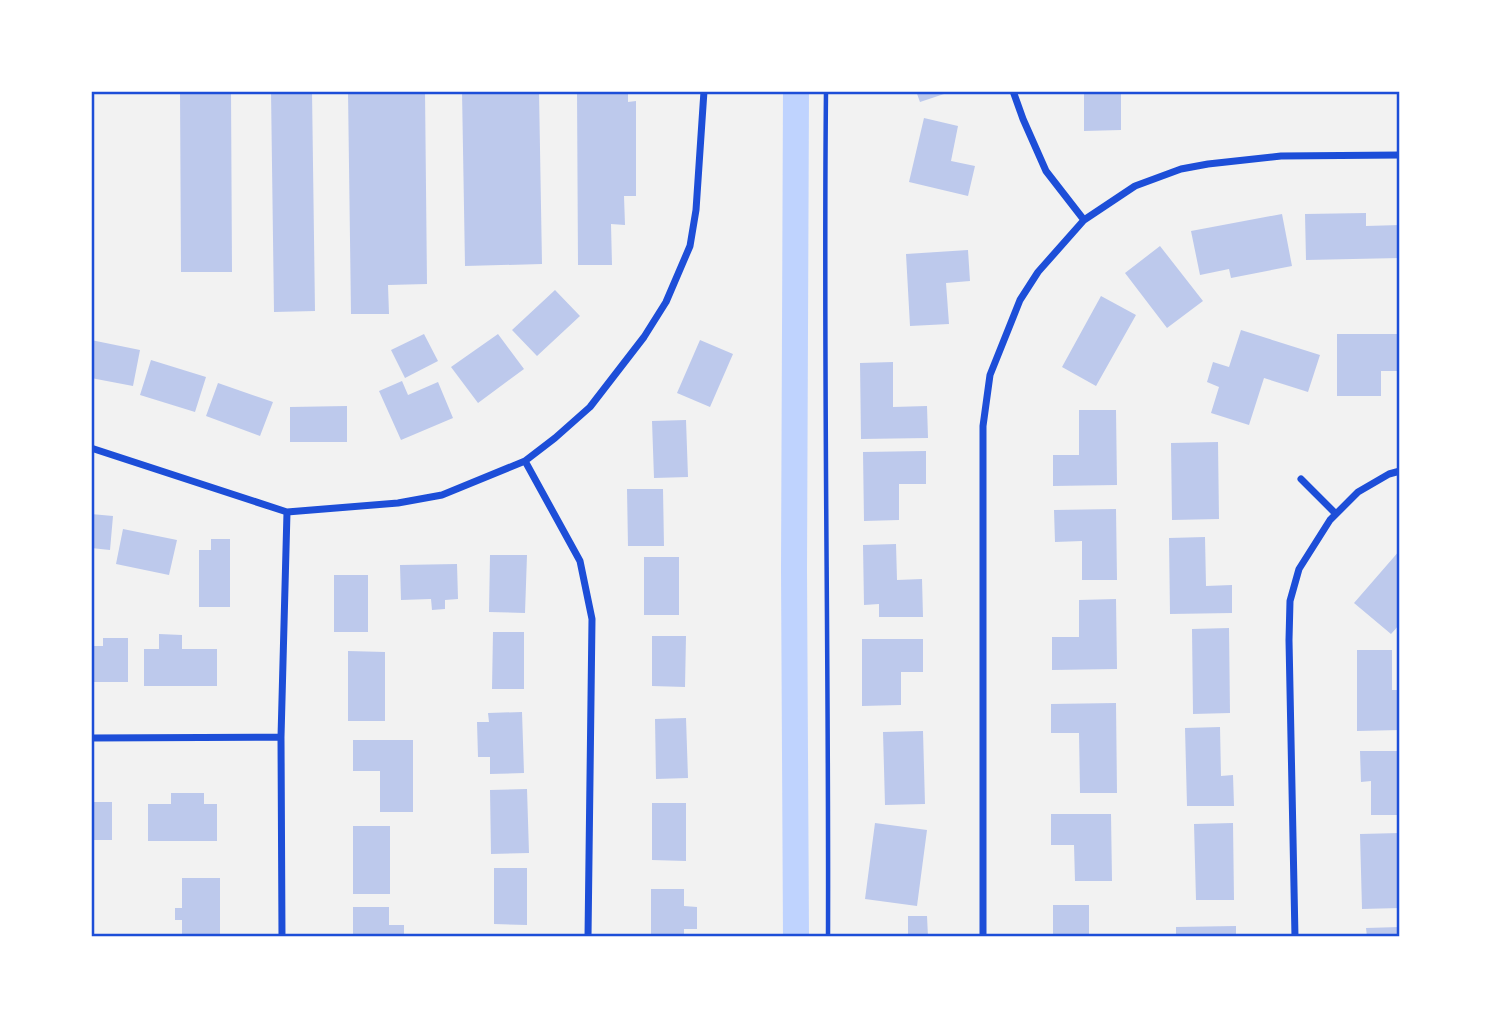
<svg xmlns="http://www.w3.org/2000/svg" width="1491" height="1028" viewBox="0 0 1491 1028" font-family="'Asap Condensed',sans-serif">
	<rect width="100%" height="100%" fill="#f2f2f2"/>
	<g fill="none" stroke-linecap="round" stroke-linejoin="round">
		<path stroke="#bfd3fe" stroke-width="26" d="M796,91l-2,479 2,367"/>
	</g>
	<path fill="#bdc9ec" d="M180,91h51l1,181h-51z
		M271,91h41l3,220 -41,1z
		M348,91h77l2,193 -39,1 1,29h-38z
		M462,91h77l3,173 -77,2z
		M577,91h51v11l8,-1v95h-12l1,29 -14,-1 1,41h-34z
		M916,91h30l1,2 -27,9z
		M1084,91h37v39l-37,1z
		M924,118l34,8 -7,35 24,5 -7,30 -59,-14z
		M1366,213v13l34,-1v33l-94,2 -1,-46z
		M1282,214l10,52 -61,12 -2,-9 -29,6 -9,-44z
		M1160,246l43,55 -36,27 -42,-55z
		M968,250l2,31 -24,2 3,41 -39,2 -4,-72z
		M555,290l25,26 -43,40 -25,-26z
		M1101,296l35,19 -40,71 -34,-19z
		M1241,330l79,25 -12,37 -44,-14 -15,47 -38,-12 8,-26 -12,-5 6,-20 16,5z
		M424,334l14,27 -33,17 -14,-28z
		M498,334l26,35 -46,34 -27,-36z
		M1337,334h63v37h-19v25h-44z
		M91,340l49,10 -7,36 -42,-8z
		M700,340l33,14 -23,53 -33,-14z
		M151,360l55,17 -11,35 -55,-17z
		M893,362v45l34,-1 1,32 -67,1 -1,-76z
		M402,381l6,14 30,-13 15,36 -52,22 -22,-49z
		M218,383l55,19 -13,34 -54,-20z
		M347,406v36h-57v-35z
		M1079,410h37l1,75 -64,1v-31h26z
		M686,420l2,57 -34,1 -2,-57z
		M1218,442l1,77 -47,1 -1,-77z
		M926,451v33h-27v36l-35,1 -1,-69z
		M627,489h36l1,57h-36z
		M1116,509l1,71h-35v-39l-27,1 -1,-32z
		M91,514l22,2 -3,34 -19,-2z
		M123,529l54,11 -8,35 -53,-11z
		M1205,537l1,49 26,-1v28l-62,1 -1,-76z
		M211,539h19v68h-31v-57h12z
		M896,544l1,36 25,-1 1,38h-44v-13l-15,1 -1,-60z
		M1400,550v74l-9,10 -37,-31z
		M490,555h37l-2,58 -36,-1z
		M644,557h35v58h-35z
		M457,564l1,35 -13,1v9l-13,1 -1,-11 -30,1 -1,-35z
		M334,575h34v57h-34z
		M1116,599l1,70 -65,1v-33h27v-37z
		M1229,628l1,85 -37,1 -1,-85z
		M493,632h31v57h-32z
		M159,634l23,1v14h35v37h-73v-37h15z
		M652,636h34l-1,51 -33,-1z
		M103,638h25v44h-37v-36h12z
		M862,639h61v33h-22v33l-39,1z
		M1357,650h35v40h8v40l-43,1z
		M348,651l37,1v69h-37z
		M1116,703l1,90h-37l-1,-60h-28v-29z
		M522,712l2,61 -34,1v-17h-12l-1,-35h12l-1,-9z
		M686,718l2,60 -32,1 -1,-60z
		M1220,727l1,49 12,-1 1,31h-47l-2,-78z
		M923,731l2,73 -40,1 -2,-73z
		M353,740h60v72h-33v-41h-27z
		M1360,751h40v64h-29v-34l-10,1z
		M527,789l2,64 -38,1 -1,-64z
		M171,793h33v11h13v37h-69v-37h23z
		M91,802h21v38h-21z
		M652,803h34v58l-34,-1z
		M1051,814h60l1,67h-37l-1,-36h-23z
		M875,823l52,7 -10,76 -52,-7z
		M1233,823l1,77h-38l-2,-76z
		M353,826h37v68h-37z
		M1400,833v75l-38,1 -2,-75z
		M494,868h33v57l-33,-1z
		M182,878h38v59h-38v-17h-7v-12h7z
		M651,889h33v17l13,1v22h-13v8h-33z
		M1053,905h36v32h-36z
		M353,907h36v18h15v12h-51z
		M908,916h19l1,21h-59v-3h39z
		M1236,926v11h-60v-10z
		M1400,927v10h-33l-1,-9z"/>
	<g fill="none" stroke-linecap="round" stroke-linejoin="round">
		<path stroke="#1d4ed8" stroke-width="4.5" d="M826,91c-3,282 3,564 2,846"/>
		<path stroke="#1d4ed8" stroke-width="7" d="M1013,91l10,28 23,52 38,49
			M91,448l196,64 111,-9 44,-8 83,-34 30,-23 35,-31 54,-70 22,-35 24,-56 6,-36 8,-119
			M525,461l55,100 12,58 -4,318
			M1301,479l35,35
			M91,738l190,-1
			M282,937l-1,-200 6,-225
			M983,937v-511l7,-51 30,-75 18,-28 46,-52 51,-34 46,-17 27,-5 73,-8 119,-1
			M1295,937l-6,-297 1,-39 9,-32 31,-49 28,-28 31,-18 11,-3"/>
	</g>
	<rect width="1491" height="1028" fill="none" stroke="#ffffff" stroke-width="186"/>
	<rect x="93" y="93" width="1305" height="842" fill="none" stroke="#1d4ed8" stroke-width="2.5"/>
</svg>
